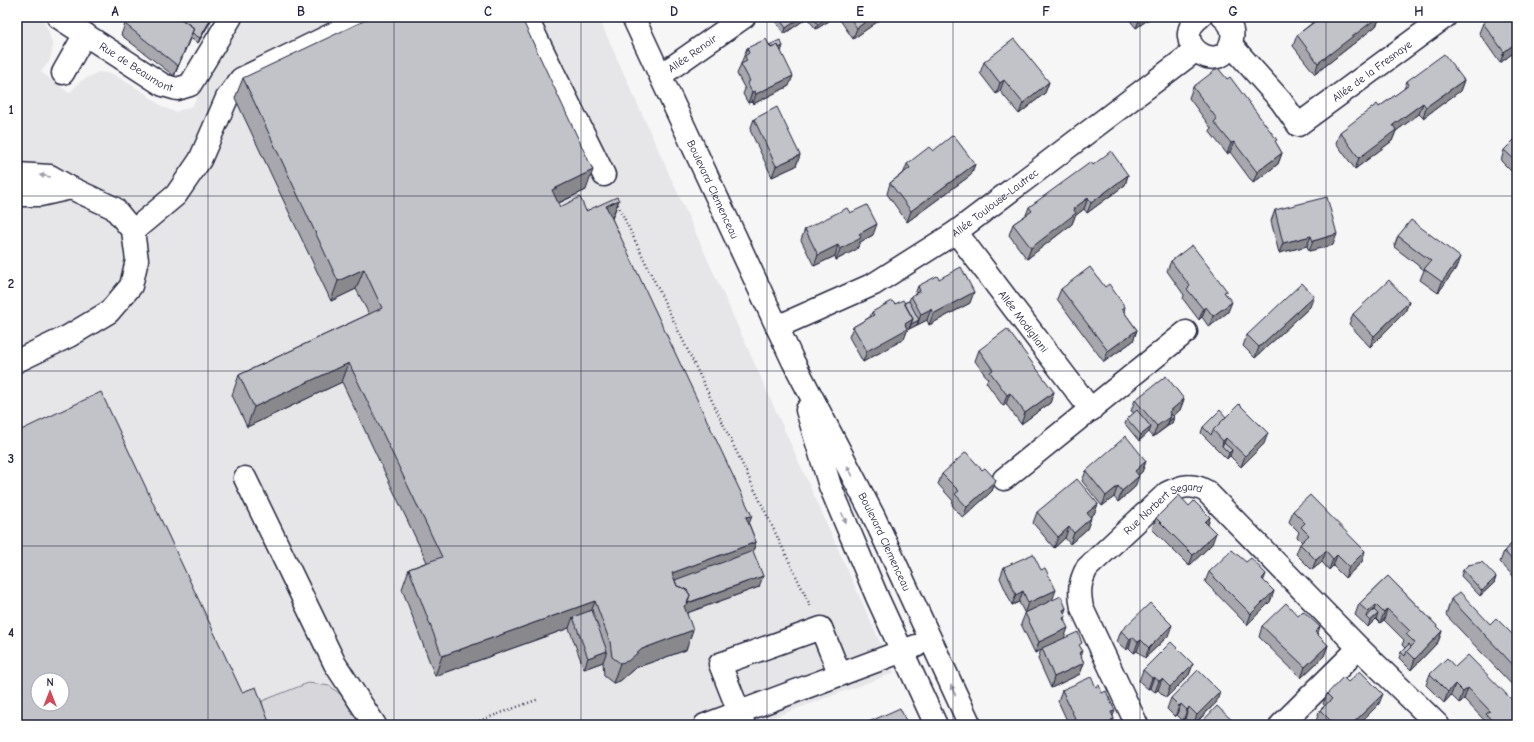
<svg xmlns="http://www.w3.org/2000/svg" width="1534" height="742" viewBox="0 0 1534 742" font-family="'Comic Neue',sans-serif">
	<rect width="100%" height="100%" fill="#f6f6f7"/>
	<filter id="ink" filterUnits="userSpaceOnUse"><feTurbulence type="fractalNoise" baseFrequency=".025" numOctaves="2"/><feDisplacementMap in="SourceGraphic" scale="8" xChannelSelector="R" yChannelSelector="G"/><feConvolveMatrix kernelMatrix="1 2 1 2 8 2 1 2 1" color-interpolation-filters="sRGB"/></filter>
	<g filter="url(#ink)">
		<path fill="#e6e6e9" fill-rule="evenodd" d="M17,17l25,1 7,14 4,14 -3,14 -9,12 28,21 12,-12 17,-9 15,2 32,19 18,14 12,5 17,-6 54,-89h348l8,8 292,648 -141,52h-736zM38,680h24v24h-24z"/>
		<path fill="#d7d7db" stroke="#7c7c8b" d="M308,683l22,3 11,9 19,30h-93l-5,-24z"/>
		<g fill="none" stroke-linecap="round" stroke-linejoin="round">
			<defs>
				<g id="minor">
					<path id="s1" d="M58,17l105,68 14,4 13,-4 41,-68"/>
					<path d="M526,17l78,158"/>
					<path id="s2" d="M633,17l160,344 81,156 96,208"/>
					<path d="M1200,17c-35,25 23,64 32,22 2,-9 -3,-17 -9,-22"/>
					<path id="s3" d="M1231,45l50,56 17,24 147,-108"/>
					<path d="M63,73l22,-39"/>
					<path id="s4" d="M661,75l83,-58"/>
					<path d="M17,174l33,2 21,12 43,20 19,23 4,29 -6,26 -22,26 -40,24 -52,25"/>
					<path d="M17,195h23l31,-7"/>
					<path d="M133,231l43,-36 24,-35 27,-62 14,-19 127,-62"/>
					<path id="s5" d="M956,232l135,178"/>
					<path id="s6" d="M777,327l97,-43 82,-52 239,-181"/>
					<path d="M807,410l23,76 48,113 58,126"/>
					<path d="M245,478l90,186 40,61"/>
					<path d="M1004,479l182,-147"/>
					<path d="M705,725l211,-79"/>
					<path d="M744,725l-24,-61 101,-36 19,47"/>
					<path id="s7" d="M1137,725l-55,-117c-3,-16 -3,-25 5,-40l80,-75c14,-7 25,-10 39,-2l153,157 79,77"/>
					<path d="M1281,725l78,-77"/>
				</g>
			</defs>
			<use href="#minor" stroke="#22223b" stroke-width="25"/>
			<path stroke="#22223b" stroke-width="2.5" stroke-dasharray="1 3" stroke-linecap="butt" d="M616,201l195,406
				M468,725l71,-26"/>
			<use href="#minor" stroke="#fff" stroke-width="22"/>
		</g>
		<path fill="#a7a7ad" stroke="#22223b" d="M116,17h6l-4,3z
			M131,17h82l-15,26 -8,-5 -16,38 -53,-41 4,-11z
			M773,17h57l-1,4 -13,8 -9,-11 -23,16 -11,-16z
			M838,17h46l-31,22z
			M1127,17h25l-16,11z
			M1239,17h12l-8,6z
			M1314,17h69l-4,3 -3,6 -61,48 -22,-28 4,-11 14,-11z
			M1517,17v33l-17,13 -21,-30 4,-10z
			M769,45l12,7 8,34 -36,18 -2,-2 -3,1 -5,-9 2,-5 -8,-15 10,-26z
			M984,62l65,20 -4,11 -26,21 -19,-23 -4,3 -16,-21z
			M243,78l343,112 -27,13 1,4 26,4 33,-11 -7,19 137,305 7,18 -3,9 6,36 -72,26 -1,37 -51,18 -15,13 -7,2 -9,-7 -1,-14 -19,7 -15,-41 -134,48 -33,-87 7,-20 18,-7 -85,-180 -95,45 -15,-32 7,-20 130,-61 -13,-25 -25,12 -96,-203z
			M1464,80l-4,11 -37,27 -4,-4 -23,17 -4,10 -37,28 -19,-26 4,-11 39,-25 25,-18 3,-8z
			M1193,87l83,56 6,10 -4,11 -25,19 -23,-31 -3,2 -17,-22 1,-4 -22,-30z
			M754,119l46,36 -4,11 -24,11 -22,-47z
			M1517,137v40l-16,-16 3,-11z
			M933,151l42,13 -4,11 -64,47 -20,-28 3,-11 14,-11 3,-8z
			M1093,165l35,10 -3,10 -38,28 -3,-4 -9,7 -3,8 -45,35 -18,-24 4,-11 13,-9 3,-8z
			M1517,181v13l-4,-3z
			M1275,210l58,35 -24,6 -2,-5 -28,7 -8,-32z
			M850,213l23,22 -13,7 -3,7 -21,11 -1,-4 -21,10 -13,-26 4,-11z
			M1398,236l58,32 -18,25 -18,-13 4,-10 -30,-23z
			M1171,261l55,33 2,18 -19,15 -7,-10 -3,3 -16,-21 1,-4 -17,-24z
			M939,279l31,24 -41,22 -2,-5 -18,9 -2,2 -3,8 -41,23 -14,-25 4,-10 17,-10 2,-5 23,-8 9,-1 5,-2 2,-5 4,-2 3,-8z
			M1105,287l20,20 -1,5 13,18 -4,11 -29,21 -47,-63 4,-10z
			M1409,302l-4,10 -35,35 -21,-23 4,-10z
			M1310,307l-55,51 -12,-12 4,-11z
			M979,350l75,42 -4,11 -29,21 -15,-20 -3,2 -17,-24 2,-3 -13,-18z
			M1184,399l-4,11 -7,6 1,1 -2,6 -19,14 -4,-5 -10,9 -14,-17 2,-5 7,-6 -3,-2 4,-11z
			M1226,417l38,27 -23,23 -11,-11 -3,3 -26,-26 2,-6z
			M1146,461l-4,11 -4,3 -3,12 -17,15 -4,-5 -12,9 -20,-25 4,-10z
			M982,470l14,10 -4,11 -29,27 -11,-13 1,-4 -15,-17 4,-10z
			M1098,504l-4,10 -4,4h1l-4,11 -17,15 -5,-6 -11,10 -21,-25 4,-11z
			M1189,506l21,11 -2,8 4,19 -23,22 -37,-37 4,-11z
			M1293,511l69,51 -17,16 -12,-12 -4,4 -7,-8 -10,8 -16,-16 4,-10 2,-2 -5,-5 2,-5 -10,-10z
			M1517,539v48l-1,-8 -16,-17 4,-11z
			M1004,567l48,33 14,8 -2,5v25l17,10v8l3,7 -4,11 -29,14 -13,-29 3,-10 -6,4 -14,-29 4,-10 -6,-12 -7,3 -12,-27z
			M1463,570l33,7 -2,6 -14,13 -19,-20z
			M1209,572l55,9 10,10 -4,11 -23,23 -42,-43z
			M1388,576l54,55 -4,11 -27,28 -12,-12 2,-6 4,-4 -3,-3 2,-5 -20,-20 -4,3 -4,-4 -8,8 -13,-12 4,-11z
			M1451,599l39,25 27,15v51l-71,-75z
			M1262,626l55,8 11,11 -4,11 -23,22 -42,-41z
			M1121,631l47,5 -23,22 -8,-7 -3,2 -5,-5 -3,2 -9,-8z
			M1193,664l-4,11 -23,23 -8,-8 -3,2 -5,-4 -2,1 -9,-8 4,-11z
			M1455,667l62,56 -2,2h-33l2,-5 -20,-21 -5,4 -8,-8 -7,8 -18,-18 4,-11z
			M1348,682l31,22 -21,21h-38l-4,-4 4,-11 5,-4 -2,-2 4,-10z
			M1096,687l6,6 12,26 -1,4 1,2h-45l-11,-24 4,-11z
			M1220,692l-4,11 -22,22h-2l-7,-7 -2,3 -6,-6 -2,2 -8,-8 4,-11z"/>
		<path fill="#88888d" stroke="#22223b" d="M212,17h1l-15,26 2,-5z
			M802,17h5v1l-23,16 2,-6z
			M828,17h2l-1,4 -13,8 2,-5z
			M872,17h12l-31,22 4,-11z
			M1141,17h11l-16,11 4,-10z
			M1245,17h6l-8,6z
			M1376,17h7l-4,3 -3,6 -61,48 3,-11z
			M194,28l-4,11 -16,37 4,-10z
			M1517,42v8l-17,13 4,-11z
			M783,46l-2,6 -12,1z
			M793,76l-4,10 -36,18 3,-10z
			M1004,80l-4,11 -4,3 4,-11z
			M1464,80l-4,11 -37,27 3,-11z
			M1049,82l-4,11 -26,21 4,-11z
			M755,91l-4,11 -3,1 4,-11z
			M1423,103l-4,11 -23,17 -4,10 -37,28 4,-11 34,-33z
			M19,124l-2,6v-5z
			M1234,142l-4,10 -3,2 4,-11z
			M1282,153l-4,11 -25,19 4,-11z
			M800,155l-4,11 -24,11 4,-11z
			M975,164l-4,11 -64,47 4,-11z
			M593,170l-7,20 -41,19 7,-19z
			M1128,175l-3,10 -38,28 4,-10z
			M1088,198l-4,11 -9,7 -3,8 -45,35 4,-11 42,-39z
			M619,200l-8,20 -5,-14z
			M877,224l-4,11 -13,7 -3,7 -21,11 4,-11 19,-15z
			M1337,234l-4,11 -24,6 4,-10z
			M1311,236l-4,10 -28,7 4,-10z
			M838,245l-3,11 -21,10 4,-11z
			M1460,257l-4,11 -18,25 4,-11z
			M364,269l-8,20 -25,12 7,-20z
			M974,292l-4,11 -41,22 4,-11z
			M1314,296l-4,11 -55,51 4,-11z
			M1232,302l-4,10 -19,15 4,-11z
			M1409,302l-4,10 -35,35 4,-11z
			M1206,307l-4,10 -3,3 4,-11z
			M931,309l-4,11 -10,5 4,-11z
			M913,319l-4,10 -2,2 -3,8 -41,23 4,-11 38,-27z
			M919,320l-2,5 -8,4 2,-5z
			M1137,330l-4,11 -29,21 4,-11z
			M349,363l-7,19 -95,45 7,-20z
			M1054,392l-4,11 -29,21 4,-11z
			M1010,393l-4,11 -3,2 4,-11z
			M1184,399l-4,11 -10,9 -3,7 -14,11 4,-11 12,-14z
			M1174,417l-2,6 -5,3 2,-5z
			M1151,427l-2,5 -10,9 2,-6z
			M1268,433l-4,11 -23,23 4,-11z
			M1226,438l-3,9 -1,-1 1,-5z
			M1232,450l-2,6 -3,3 2,-6z
			M1146,461l-4,11 -11,9 4,-10z
			M1139,476l-4,11 -17,15 4,-11z
			M996,480l-4,11 -29,27 4,-11z
			M1118,486l-4,11 -12,9 4,-10z
			M1098,504l-4,10 -11,10 4,-11z
			M752,516l-7,19 1,-18z
			M1210,517l-3,11 -2,-6z
			M1091,518l-4,11 -17,15 4,-11z
			M1069,527l-4,11 -11,10 4,-11z
			M1216,533l-4,11 -23,22 4,-11z
			M756,542l-7,20 -80,20 3,-9z
			M1326,551l-4,11 -10,8 4,-10z
			M1365,551l-3,11 -17,16 4,-11z
			M1337,555l-4,11 -4,4 4,-11z
			M1266,574l-4,11v-6z
			M763,576l-4,11 -75,27v-8l2,-2z
			M1496,577l-2,6 -14,13 2,-5z
			M1056,590l-4,11 -27,12 -1,1 4,-11z
			M1023,591l-4,11 -7,3 4,-10z
			M1274,591l-4,11 -23,23 4,-11z
			M595,601l-7,20 -15,-4 -4,11 -134,48 7,-20z
			M1376,605l-4,10 -6,2 2,-5z
			M1066,608l-3,10 3,-2 -4,11 1,-17z
			M1387,609l-3,11 -4,3 4,-10z
			M1378,614l-2,5 -8,8 2,-6z
			M1172,625l-4,11 -23,22 4,-10z
			M1320,627l-4,11 -1,-6z
			M1068,628l-4,11 -29,14 4,-11z
			M693,630l-7,20 -51,18 -15,13 -7,2 7,-20 22,-14z
			M1442,631l-4,11 -27,28 4,-11z
			M1132,637l-3,11 -3,2 4,-11z
			M1141,640l-4,11 -3,2 4,-11z
			M1328,645l-4,11 -23,22 4,-11z
			M607,651l-4,11 -19,7 4,-11z
			M1083,651l-4,11v-9z
			M1084,663l-4,11 -29,14 3,-11z
			M1193,664l-4,11 -23,23 4,-11z
			M1154,677l-4,11 -2,1 4,-11z
			M1162,679l-4,11 -3,2 4,-11z
			M1455,684l-4,11 -7,8 4,-11z
			M1468,688l-4,11 -5,4 4,-11z
			M1220,692l-4,11 -23,22 4,-10z
			M1383,694l-4,10 -21,21h-7z
			M1181,704l-4,11 -2,2 4,-11z
			M1189,707l-4,11 -2,3 4,-11z
			M1115,711l-4,10v-9z
			M1517,716v7l-2,2h-7z"/>
		<path fill="#c2c2c9" stroke="#22223b" fill-rule="evenodd" d="M131,17h50l-1,1 14,10 -16,38 -53,-42z
			M183,17h29l-12,21 -8,-5 2,-5 -13,-9z
			M372,17h149l72,153 -41,20 8,17 20,-10 6,14 31,-14 2,3 -13,6 146,310 -6,1 10,25 -84,31 5,13 9,3 4,6 -3,9 -3,2 9,24 -51,19 -14,12 -8,2 -8,-6 -2,-15 -15,-41 -153,55 -33,-87 33,-12 -93,-194 -95,44 -15,-32 143,-67 -18,-39 -26,12 -95,-203z
			M778,17h24l-16,11z
			M812,17h16l-10,7z
			M849,17h23l-15,11z
			M1315,17h63l-60,46 -21,-28 20,-15z
			M1491,17h26v25l-13,10 -21,-29z
			M766,39l5,9 7,-3 15,31 -37,18 -1,-3 -3,1 -5,-9 3,-2 -9,-17 6,-3 -2,-5 4,-3 -2,-5z
			M1014,39l35,43 -26,21 -19,-23 -4,3 -16,-21z
			M780,40l3,6 -4,2 -1,-3 -7,3 -2,-3z
			M1444,54l20,26 -38,27 -3,-4 -30,22 3,5 -37,28 -19,-26 37,-28 2,3 30,-22 -2,-4z
			M1218,68l9,11 3,-2 47,63 -2,1 7,12 -25,19 -23,-30 -3,1 -17,-21 3,-3 -24,-32z
			M777,107l23,48 -24,11 -22,-47z
			M17,115l2,9 -2,1z
			M953,135l22,29 -64,47 -21,-28 20,-15 -3,-4 22,-17 4,4z
			M1517,137v25l-13,-12z
			M1111,151l17,24 -37,28 -3,-5 -15,11 3,4 -45,35 -18,-24 19,-13 -3,-4 62,-45 2,3z
			M1327,197l10,37 -24,7 -2,-5 -28,7 -8,-33z
			M867,205l10,19 -18,10 2,4 -21,11 -2,-4 -20,10 -13,-26 42,-21 3,5z
			M1411,220l49,37 -18,25 -18,-13 7,-8 -33,-25z
			M1192,245l35,46 -3,1 8,10 -19,14 -7,-9 -3,2 -16,-20 3,-3 -19,-25z
			M961,267l13,25 -41,22 -2,-5 -10,5 -10,-18 9,-5 -2,-5 19,-10 2,3z
			M1090,267l15,20 4,-3 16,23 -3,2 15,21 -29,21 -47,-62z
			M1389,280l20,22 -35,34 -21,-22z
			M1302,283l12,13 -55,51 -12,-12z
			M903,300l10,19 -8,5 2,5 -40,22 -14,-24 21,-12 -2,-3 20,-11 3,3z
			M909,301l10,19 -8,4 2,-5 -9,-16z
			M1007,329l47,63 -29,21 -15,-20 -3,2 -17,-23 3,-2 -14,-20z
			M1166,376l18,23 -15,13 2,4 -14,10 -22,-26z
			M101,392l141,300 14,-5 14,38h-253v-293zM38,680h24v24h-24z
			M1239,404l29,29 -23,23 -19,-18 -3,3 -10,-11z
			M1137,410l14,17 -10,8 -14,-16z
			M1220,410l6,7 -13,13 -2,5 -8,-8z
			M1171,414l3,3 -5,4 2,-5 -1,-1z
			M1126,436l20,25 -11,10 4,5 -17,15 -4,-5 -12,10 -20,-25z
			M1224,443l8,7 -3,3 -7,-7z
			M966,452l16,18 3,-2 11,12 -29,27 -12,-13 4,-3 -17,-17z
			M1077,479l21,25 -11,9 4,5 -17,15 -5,-6 -11,10 -21,-25z
			M1179,495l10,11 5,-5 16,16 -5,5 11,11 -23,22 -37,-37z
			M1310,495l55,56 -16,16 -12,-12 -4,4 -7,-8 -10,9 -16,-16 9,-9 -8,-8 4,-4 -12,-12z
			M1517,539v26l-13,-14z
			M1232,550l14,12 5,-4 15,16 -4,5 12,12 -23,23 -42,-42z
			M753,551l10,25 -76,27 3,-8 -4,-6 -9,-3 -2,-6z
			M1033,554l8,16 4,-2 11,22 -28,13 -5,-12 -7,4 -12,-28z
			M1482,562l14,15 -14,14 -19,-21 5,-5z
			M1388,576l54,55 -27,28 -8,-8 8,-8 -9,-9 4,-3 -23,-22 -3,4 -8,-8 -8,7 -9,-8z
			M1460,592l30,32 6,-6 21,21v30l-66,-70z
			M1061,596l5,12 -3,2 3,6 -3,2 5,10 -29,14 -14,-29z
			M1150,603l22,22 -23,23 -8,-8 -3,2 -6,-5 -2,2 -9,-8z
			M1286,603l12,13 5,-5 17,16 -5,5 13,13 -23,22 -43,-41z
			M592,610l15,41 -19,7 -15,-41z
			M1374,610l4,4 -8,7 -4,-4z
			M1078,632l4,11 -3,2 4,6 -4,2 5,10 -30,14 -12,-29z
			M1171,642l22,22 -23,23 -8,-8 -3,2 -5,-4 -2,1 -9,-8z
			M1409,644l2,3 -4,4 -2,5 -4,-4z
			M1468,655l49,50v11l-9,9h-16l2,-2 -8,-9 4,-3 -22,-23 -5,4 -8,-8 -7,8 -18,-18 17,-16 8,9z
			M1198,670l22,22 -23,23 -8,-8 -2,3 -6,-6 -2,2 -8,-8z
			M1360,671l23,23 -32,31h-16l-15,-15 12,-11 -5,-5 16,-17 5,5z
			M1091,677l5,10 3,-2 3,8 4,-2 9,20 -4,1 3,7 -3,1 3,5h-36l-16,-35z
			M1217,706l20,19h-38z
			M900,708l8,17h-46z
			M1312,719l6,6h-13z"/>
		<defs><path id="oneway-solid" d="M-6-.8H1V-3.2L6.5 0L1 3.2V.8H-6Z"/></defs>
		<g fill="#9c9ca7">
			<use href="#oneway-solid" transform="translate(45 176) rotate(-171)"/>
			<use href="#oneway-solid" transform="translate(850 471) rotate(-118)"/>
			<use href="#oneway-solid" transform="translate(844 518) rotate(67)"/>
			<use href="#oneway-solid" transform="translate(953 690) rotate(-116)"/>
		</g>
	</g>
	<path fill="none" stroke="#22223b" stroke-width="1" stroke-opacity="0.55" d="M208,17v708M394,17v708M581,17v708M767,17v708M953,17v708M1140,17v708M1326,17v708M17,196h1500M17,371h1500M17,546h1500"/>
	<g text-anchor="middle" dominant-baseline="central" stroke-width="3.5" stroke-linejoin="round" paint-order="stroke">
		<g font-size="11" fill="#22223b" stroke="#fff">
			<text stroke="none"><textPath href="#s4" startOffset="38">Allée Renoir</textPath></text>
			<text stroke="none"><textPath href="#s1" startOffset="93">Rue de Beaumont</textPath></text>
			<text stroke="none"><textPath href="#s3" startOffset="196">Allée de la Fresnaye</textPath></text>
			<text stroke="none"><textPath href="#s2" startOffset="190">Boulevard Clemenceau</textPath></text>
			<text stroke="none"><textPath href="#s6" startOffset="252">Allée Toulouse-Lautrec</textPath></text>
			<text stroke="none"><textPath href="#s5" startOffset="112">Allée Modigliani</textPath></text>
			<text stroke="none"><textPath href="#s7" startOffset="270">Rue Norbert Segard</textPath></text>
			<text stroke="none"><textPath href="#s2" startOffset="582">Boulevard Clemenceau</textPath></text>
		</g>
	</g>
	<rect width="1534" height="742" fill="none" stroke="#fff" stroke-width="44"/>
	<g transform="translate(50 692)"><circle r="19" fill="#ffffff" stroke="#a7a7b1"/>
	<path d="M0-3L7 15L0 10L-7 15Z" fill="#d1495b"/>
	<text y="-6" font-size="11" font-weight="bold" text-anchor="middle" fill="#22223b">N</text>
	</g>
	<rect x="22" y="22" width="1490" height="698" fill="none" stroke="#22223b" stroke-width="1.5"/>
	<g font-size="13" text-anchor="middle" font-weight="bold" fill="#22223b">
		<text x="115" y="16">A</text>
		<text x="301" y="16">B</text>
		<text x="488" y="16">C</text>
		<text x="674" y="16">D</text>
		<text x="860" y="16">E</text>
		<text x="1046" y="16">F</text>
		<text x="1233" y="16">G</text>
		<text x="1419" y="16">H</text>
		<text x="11" y="114">1</text>
		<text x="11" y="288">2</text>
		<text x="11" y="463">3</text>
		<text x="11" y="637">4</text>
	</g>
</svg>
